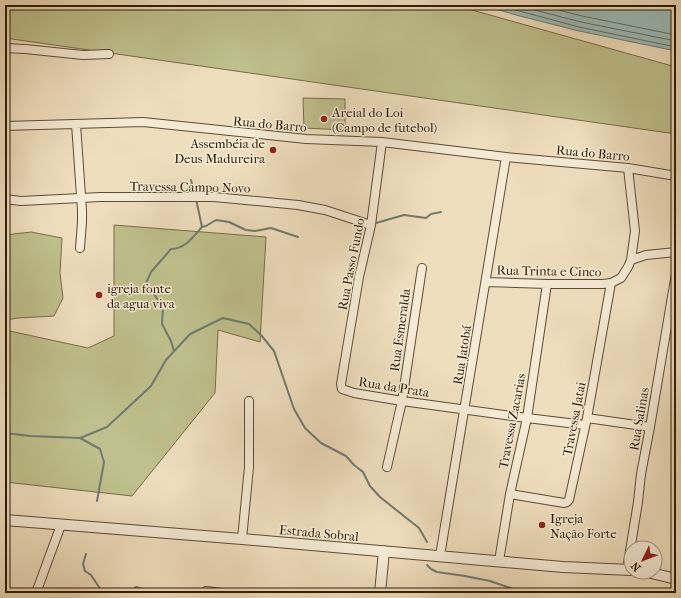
<svg xmlns="http://www.w3.org/2000/svg" width="681" height="598" viewBox="0 0 681 598" font-family="'IM FELL French Canon',serif">
	<rect width="100%" height="100%" fill="#efdebe"/>
	<filter id="stains"><feTurbulence type="fractalNoise" baseFrequency=".005" numOctaves="4"/><feColorMatrix values="0 0 0 0 .2 0 0 0 0 .09 0 0 0 0 .02 0 0 0 .5 -.17"/></filter>
	<radialGradient id="worn" r=".72"><stop offset=".6" stop-color="#630" stop-opacity="0"/><stop offset="1" stop-color="#630" stop-opacity=".3"/></radialGradient>
	<path fill="#bfc08d" stroke="#766e4a" d="M5,5h449l222,62v67l-671,-96z
		M303,98l42,1v31l-41,-2z
		M114,225l152,12 -6,105 -42,-12 -3,63 -83,103 -127,-14v-152l83,18 26,-12z
		M31,232l31,6 -2,35 3,25 -9,18 -36,2 -13,2v-85z"/>
	<path fill="#9cbbb9" stroke="#707b71" d="M483,5h193v46l-97,-20 -63,-16z"/>
	<g fill="none" stroke-linecap="round" stroke-linejoin="round">
		<path stroke="#646c60" stroke-width="1" d="M497,5l82,22 97,20
			M515,5l66,17 95,19
			M539,5l43,11 94,19"/>
		<path stroke="#707b71" stroke-width="2" d="M191,180l4,15
			M196,199l6,28
			M376,223l28,-8 22,3 5,-4 10,-2
			M174,351l-3,-10 -9,-17 1,-17 -17,-24 5,-11 20,-23c14,0 22,-12 31,-22l4,-1 10,-6 13,2 17,8 9,1 16,-3 27,9
			M5,433l25,3 50,2 27,-11 44,-41 15,-26 24,-26 33,-16 26,6 12,11 13,16 20,58 11,19 16,15 25,13 8,9 9,7 7,14 10,11 39,31 8,14
			M80,438l20,11 4,13 -7,39
			M86,554l-3,10 2,7 6,4 10,15 -1,3
			M427,565l4,4 6,3 28,4 25,5 35,12
			M127,593l9,-6 19,6"/>
		<defs>
			<path id="minor" d="M5,48l20,1 58,6 26,-1
				M76,124l6,86v12l-2,26
				M5,126l138,-4 163,17 76,3 124,15 122,11 48,8
				M382,142l-11,83 -12,52 -18,107 1,5 12,4 48,8 125,17 58,7
				M5,199l16,2 79,-4h114l84,8 27,5 46,15
				M631,260l15,-5 30,-3
				M486,282l61,2h56l8,-1 10,-5 7,-11 3,-7 4,-29 -7,-63
				M587,418l63,9
				M387,467l15,-66 20,-133
				M510,494l54,9 3,-1 2,-2 18,-82 24,-135
				M242,539l7,-72v-66
				M440,556l66,-399
				M499,561l11,-67 17,-76 20,-134
				M627,569l11,-67 3,-28 9,-47 26,-154
				M206,591l16,2
				M36,593l25,-68"/>
			<path id="tertiary" d="M5,520l237,19 321,28 68,3
				M647,572l29,7
				M380,593l4,-42"/>
		</defs>
		<use href="#minor" stroke="#5e4c34" stroke-width="10"/>
		<use href="#tertiary" stroke="#5e4c34" stroke-width="12"/>
		<use href="#minor" stroke="#f5ead5" stroke-width="8"/>
		<use href="#tertiary" stroke="#f5ead5" stroke-width="10"/>
	</g>
	<g fill="#8f2418" stroke="#f5ead5" stroke-width="1.5">
		<circle cx="324" cy="119" r="4"/>
		<circle cx="273" cy="150" r="4"/>
		<circle cx="99" cy="295" r="4"/>
		<circle cx="542" cy="525" r="4"/>
	</g>
	<g text-anchor="middle" dominant-baseline="central" stroke-width="3" stroke-linejoin="round" paint-order="stroke">
		<g font-size="13" fill="#2d1c06" stroke="#f5ead5" text-anchor="start">
			<text x="332" y="112">Areial do Loi<tspan x="332" dy="15">(Campo de futebol)</tspan></text>
			<text x="265" y="143" text-anchor="end">Assembéia de<tspan x="265" dy="15">Deus Madureira</tspan></text>
			<text x="107" y="288">igreja fonte<tspan x="107" dy="15">da agua viva</tspan></text>
			<text x="550" y="518">Igreja<tspan x="550" dy="15">Nação Forte</tspan></text>
		</g>
		<g font-size="13" fill="#2d1c06" stroke="#f5ead5">
			<text transform="translate(270 124) rotate(5)">Rua do Barro</text>
			<text transform="translate(593 153) rotate(5)">Rua do Barro</text>
			<text transform="translate(190 187) rotate(1)">Travessa Campo Novo</text>
			<text transform="translate(351 264) rotate(-79)">Rua Passo Fundo</text>
			<text transform="translate(549 271) rotate(1)">Rua Trinta e Cinco</text>
			<text transform="translate(400 330) rotate(-82)">Rua Esmeralda</text>
			<text transform="translate(462 355) rotate(-81)">Rua Jatobá</text>
			<text transform="translate(394 387) rotate(9)">Rua da Prata</text>
			<text transform="translate(574 419) rotate(-79)">Travessa Jatai</text>
			<text transform="translate(639 419) rotate(-80)">Rua Salinas</text>
			<text transform="translate(512 421) rotate(-79)">Travessa Zacarias</text>
			<text transform="translate(319 533) rotate(5)">Estrada Sobral</text>
		</g>
	</g>
	<rect width="681" height="598" fill="none" stroke="#efdebe" stroke-width="20"/>
	<rect x="6" y="6" width="669" height="586" fill="none" stroke="#2d1c06" stroke-width="2"/>
	<rect x="10" y="10" width="661" height="578" fill="none" stroke="#2d1c06"/>
	<g transform="translate(643 560) rotate(227)"><circle r="19" fill="#f5ead5" stroke="#a59882"/>
	<path d="M0-3L7 15L0 10L-7 15Z" fill="#8f2418"/>
	<text y="-6" font-size="11" font-weight="bold" text-anchor="middle" fill="#2d1c06">N</text>
	</g>
	<rect width="100%" height="100%" filter="url(#stains)"/>
	<rect width="100%" height="100%" fill="url(#worn)"/>
</svg>
